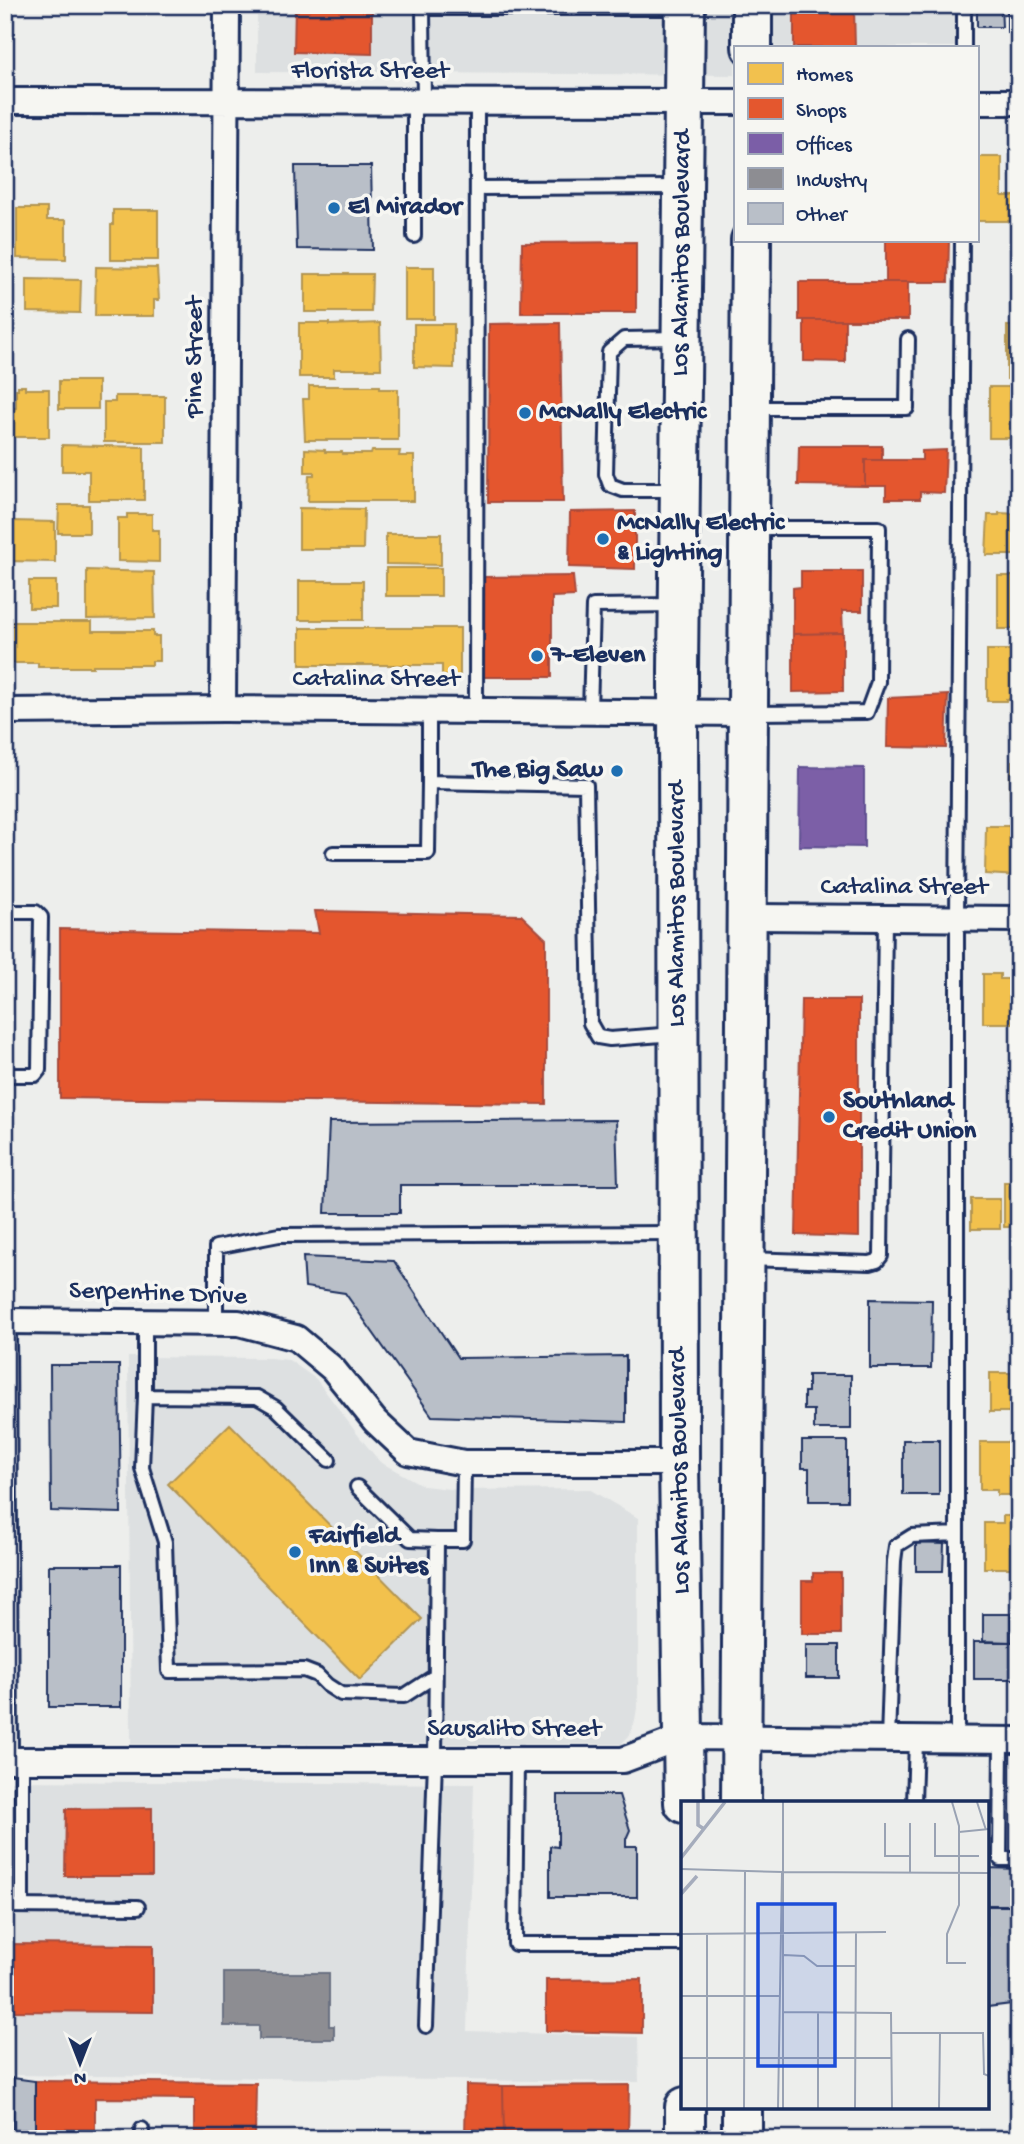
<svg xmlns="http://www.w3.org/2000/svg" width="1024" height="2144" viewBox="0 0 1024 2144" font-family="'Gochi Hand',sans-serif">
	<rect width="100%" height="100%" fill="#edeeec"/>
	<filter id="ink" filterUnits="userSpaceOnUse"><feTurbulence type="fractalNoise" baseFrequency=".0143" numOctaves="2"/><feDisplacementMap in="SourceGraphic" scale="14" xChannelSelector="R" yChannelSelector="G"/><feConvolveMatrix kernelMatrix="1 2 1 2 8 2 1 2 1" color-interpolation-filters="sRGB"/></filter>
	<g filter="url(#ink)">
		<path fill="#dde0e1" d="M257,5h716v42h-238v28l-478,-3z
			M128,1357l142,1 19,2 27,19 42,56 22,27 44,24 34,4 131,-1 49,29v184l-3,18 -5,15 -9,9h-490z
			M5,1781l469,3 -7,247 171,6 1,45 -634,-7z"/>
		<path fill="#f2c14e" stroke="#b29553" stroke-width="2" d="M977,157h25v39h17v25h-42z
			M17,208h30v12h19v39l-49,-1z
			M113,210h45v50h-47v-35h2z
			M1014,264h5v47h-5l-2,-7z
			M96,267l61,1 2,32h-5v16h-59z
			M405,267h29v52h-29z
			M305,274h67l-1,38h-66z
			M27,279l54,1 -1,33 -53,-1z
			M299,323h30v2l51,-2 1,46h-47v8h-35z
			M414,324h40v44l-40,-1z
			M1007,326h12v53h-12z
			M59,381h39v28h-39z
			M18,386h7v3h24v48h-44v-29h11v-19h2z
			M309,386h71v3h18v51h-93l-2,-41h6z
			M989,387h30v51h-30z
			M115,396h50v46h-61v-40h11z
			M62,445l82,2v53h-55v-29h-27z
			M305,449l20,1v2h17v2h29l1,-3h28l-1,5h15v45h-106l1,-26h5v-3h-9z
			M59,505h30v28h-31z
			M299,508l65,1 -1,40h-64z
			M999,513l20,1v41h-33l2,-40h11z
			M127,514h25v16h7v32l-41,-1v-43h9z
			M12,521l43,1v40l-50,-1v-29h7z
			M386,534h55v31l-55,-1z
			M386,568h55v28h-55z
			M87,570l67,2 1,46 -68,1z
			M998,576h21v53h-21z
			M29,581h27v27h-27z
			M299,581h64v39h-64z
			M5,622h87v9h61v5h6v25h-7v4h-59v2h-55v-4h-33z
			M300,628h160v48h-18v-11h-142z
			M987,650h32v52h-5v-3h-8v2h-19z
			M1012,761h7v39l-9,-2v-26h2z
			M986,826h33v50l-34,-2z
			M983,974h17v5h19v44h-36z
			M1004,1182h15v45h-15z
			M971,1199h29v30h-29z
			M990,1373h29v39h-29z
			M230,1424l192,195 -62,61 -192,-196z
			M980,1442h39v53h-22v-5h-17z
			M1003,1516h16v52h-35v-45h19z"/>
		<path fill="#e4572e" stroke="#a84b3c" stroke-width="2" d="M295,5h77v49l-78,-2z
			M794,6l60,2 1,39h-61z
			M886,240h63l-1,42h-62z
			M636,242v71h-115l1,-70z
			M799,282h109v38h-109z
			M804,320h41v42l-41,-1z
			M560,323l3,179h-75l1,-178z
			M799,446h83v14h-17v26l-67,-1z
			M946,450l-2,43 -24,-1v7h-34v-13h-21v-26h57v-9z
			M635,511v58l-66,-2 1,-55z
			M801,571h61v40h-20l1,22 -50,1v-46l8,-1z
			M573,576l2,20 -23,1v80h-68l-1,-100z
			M843,633v58l-50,1v-58z
			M948,695l-2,53 -59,-1 1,-49z
			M315,911l206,4 25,24v165l-486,-6v-169l259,4z
			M801,1000h58v237l-63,-2z
			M813,1573h28v61h-39v-53h11z
			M152,1808v68h-87l1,-67z
			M5,1944l148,1v67l-148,-1z
			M642,1979v54l-96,-2v-51z
			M35,2081l221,2 -1,56h-60v-40l-100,-1v41h-60z
			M466,2085l37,1 1,52h-39z
			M629,2085l-1,54 -124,-1 -1,-52z"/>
		<path fill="#7b5ea7" stroke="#5e5091" stroke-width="2" d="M800,767l64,1v79l-65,-1z"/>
		<path fill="#8d8d92" stroke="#6b7182" stroke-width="2" d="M224,1973h105v53h5v13h-75v-13h-35z"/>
		<path fill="#b9bfc8" stroke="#1b2f5e" stroke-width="2" d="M977,5h24l1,22h-25z
			M1007,5h12v28h-12z
			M295,166h76l2,84 -76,-1z
			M616,1120l2,65h-218v28h-75l4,-91z
			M303,1257l91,4 64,97 168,-2v66l-194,-6 -87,-123 -40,-6z
			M870,1299l62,1 -1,68h-61z
			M50,1365h69l2,148 -70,-2z
			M808,1375h43v54h-37v-19h-10v-18h4z
			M903,1440h36v55h-36z
			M802,1441h45v60h-38v-33h-7z
			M916,1543l28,1 -1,27h-27z
			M49,1565h72v142h-72z
			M983,1614h28v28l-28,-1z
			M974,1642h45v37h-45z
			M806,1645h33v33h-33z
			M558,1795h61l11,35 -4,9v7h11v51h-87v-51l8,1z
			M987,1868l32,1v36h-32z
			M987,1906h32v97l-32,4z
			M5,2078h8v19h-8z
			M13,2078l22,3v58h-22z"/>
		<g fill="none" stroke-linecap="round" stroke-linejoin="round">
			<defs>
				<path id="service" d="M964,47v-42
					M414,102v134
					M424,102l-1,-94h258
					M477,188l203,-1
					M753,408h154l1,-69
					M677,490h-54l-13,-5 -4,-11 3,-122 15,-13 54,-1
					M429,710v72l157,3 4,238 8,14 12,2 65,-5
					M476,710l1,-608
					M590,711l3,-105 82,-1
					M751,713l116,-1 11,-30 1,-154h-125
					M333,853h95l1,-71
					M5,912h31l5,5 -2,153 -4,5h-30
					M749,1259l121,4 7,-2 4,-5 4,-338
					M9,1321l2,439
					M145,1322v74
					M216,1323v-76l63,-12 395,-2
					M329,1460l-53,-52 -19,-11 -112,-1 -3,72 23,74 4,129 135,-1 13,5 10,10 14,9 63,2 31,-20
					M357,1487l53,52 27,1
					M888,1740l6,-179 2,-15 16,-10 45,-2
					M957,1740v-821l5,-679
					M1001,1740l-1,119h19
					M22,1760v146
					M517,1760l-2,184h168
					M914,1803l2,-63
					M5,1906l133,1
					M426,2026l9,-266 2,-220h26l1,-77
					M142,2129v10"/>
				<path id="minor" d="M5,101l730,1
					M977,102h42
					M223,709l4,-704
					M5,711l218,-2 524,4
					M747,917l272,2
					M5,1321l234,2 57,15 37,31 42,52 33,31 56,11h215
					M5,1760h618l61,-23 335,3"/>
				<g id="primary">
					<path d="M752,47v-42"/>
					<path id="s1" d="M684,1803l-5,-340 -1,-793 7,-665"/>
					<path d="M741,1803l10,-1563"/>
					<path d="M742,2107v32"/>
					<path d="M685,2139v-32"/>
				</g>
			</defs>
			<use href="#service" stroke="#1b2f5e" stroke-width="18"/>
			<use href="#minor" stroke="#1b2f5e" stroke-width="30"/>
			<use href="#primary" stroke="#1b2f5e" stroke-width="44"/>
			<use href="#service" stroke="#f6f6f2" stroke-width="12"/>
			<use href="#minor" stroke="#f6f6f2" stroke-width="24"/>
			<use href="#primary" stroke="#f6f6f2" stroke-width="38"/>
		</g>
	</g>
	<g fill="#1f6fb2" stroke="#f6f6f2" stroke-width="2.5">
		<circle cx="334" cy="208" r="7"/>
		<circle cx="525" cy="413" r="7"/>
		<circle cx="603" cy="539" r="7"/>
		<circle cx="537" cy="656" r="7"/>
		<circle cx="617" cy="771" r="7"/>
		<circle cx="829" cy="1117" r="7"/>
		<circle cx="295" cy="1552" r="7"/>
	</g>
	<g text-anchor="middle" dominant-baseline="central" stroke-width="7" stroke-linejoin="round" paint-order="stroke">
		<g font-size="26" fill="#1b2f5e" stroke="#f6f6f2">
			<text x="370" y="72">Florista Street</text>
			<text stroke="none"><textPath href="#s1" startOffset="1550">Los Alamitos Boulevard</textPath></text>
			<text transform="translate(196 357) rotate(-90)">Pine Street</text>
			<text x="376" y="680">Catalina Street</text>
			<text x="904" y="888">Catalina Street</text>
			<text transform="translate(678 904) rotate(-90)">Los Alamitos Boulevard</text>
			<text transform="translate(158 1295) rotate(2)">Serpentine Drive</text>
			<text transform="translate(681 1471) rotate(-91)">Los Alamitos Boulevard</text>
			<text x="514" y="1730">Sausalito Street</text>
		</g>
		<g font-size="26" font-weight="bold" fill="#1b2f5e" stroke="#f6f6f2" text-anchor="start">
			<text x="348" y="208">El Mirador</text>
			<text x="539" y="413">McNally Electric</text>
			<text x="617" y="524">McNally Electric<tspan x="617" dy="30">&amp; Lighting</tspan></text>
			<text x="551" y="656">7-Eleven</text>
			<text x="603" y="771" text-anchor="end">The Big Saw</text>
			<text x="843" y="1102">Southland<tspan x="843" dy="30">Credit Union</tspan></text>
			<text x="309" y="1537">Fairfield<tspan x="309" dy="30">Inn &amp; Suites</tspan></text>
		</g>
	</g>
	<g transform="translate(681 1801)">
		<rect width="308" height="308" fill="#edeeec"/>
		<path fill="none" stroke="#a5acbc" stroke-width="3.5" d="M17,1v23l6,4M0,57l44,-56M0,93l16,-18"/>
		<path fill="none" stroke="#99a2b3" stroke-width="2" d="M271,1l7,24v79l-12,29v29h19M296,1l9,28M204,22v33h24M254,22v33h44M278,31l30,-3M0,68l102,3M101,71l207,1M229,71v-49M0,133l205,-2M103,154l20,1 13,10h38M0,195h98M102,211l108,1 1,95M211,232h91l1,41 5,2M0,257h211M26,307v-174M63,307l1,-237M97,307l4,-236M102,307v-306M137,307v-96M174,307l1,-175M258,307l1,-75"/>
		<path fill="#1d4ed8" fill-opacity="0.15" stroke="#1d4ed8" stroke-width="3.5" d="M77,103h77v162h-77z"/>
		<rect width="308" height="308" fill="none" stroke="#1b2f5e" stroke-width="3.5"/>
	</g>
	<rect width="1024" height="2144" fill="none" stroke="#f6f6f2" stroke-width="28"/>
	<rect x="14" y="14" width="996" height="2116" fill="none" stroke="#1b2f5e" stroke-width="2.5" filter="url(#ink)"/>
	<rect x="734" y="46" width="245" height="196" fill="#f6f6f2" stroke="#9ea6b7" stroke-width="2"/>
	<rect x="748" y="63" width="35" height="21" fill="#f2c14e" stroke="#9ea6b7" stroke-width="2"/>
	<text x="796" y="80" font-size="21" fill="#1b2f5e">Homes</text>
	<rect x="748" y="98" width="35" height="21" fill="#e4572e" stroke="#9ea6b7" stroke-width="2"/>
	<text x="796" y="116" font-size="21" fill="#1b2f5e">Shops</text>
	<rect x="748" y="133" width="35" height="21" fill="#7b5ea7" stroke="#9ea6b7" stroke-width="2"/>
	<text x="796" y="150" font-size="21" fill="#1b2f5e">Offices</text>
	<rect x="748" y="168" width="35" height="21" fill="#8d8d92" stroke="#9ea6b7" stroke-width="2"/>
	<text x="796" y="186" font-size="21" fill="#1b2f5e">Industry</text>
	<rect x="748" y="203" width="35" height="21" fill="#b9bfc8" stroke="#9ea6b7" stroke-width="2"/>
	<text x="796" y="220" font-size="21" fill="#1b2f5e">Other</text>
	<g transform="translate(80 2063) rotate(180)" stroke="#f6f6f2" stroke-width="5" paint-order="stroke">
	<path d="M0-5L12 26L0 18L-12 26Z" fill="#1b2f5e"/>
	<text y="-10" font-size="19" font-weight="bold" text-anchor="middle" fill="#1b2f5e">N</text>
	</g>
</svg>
